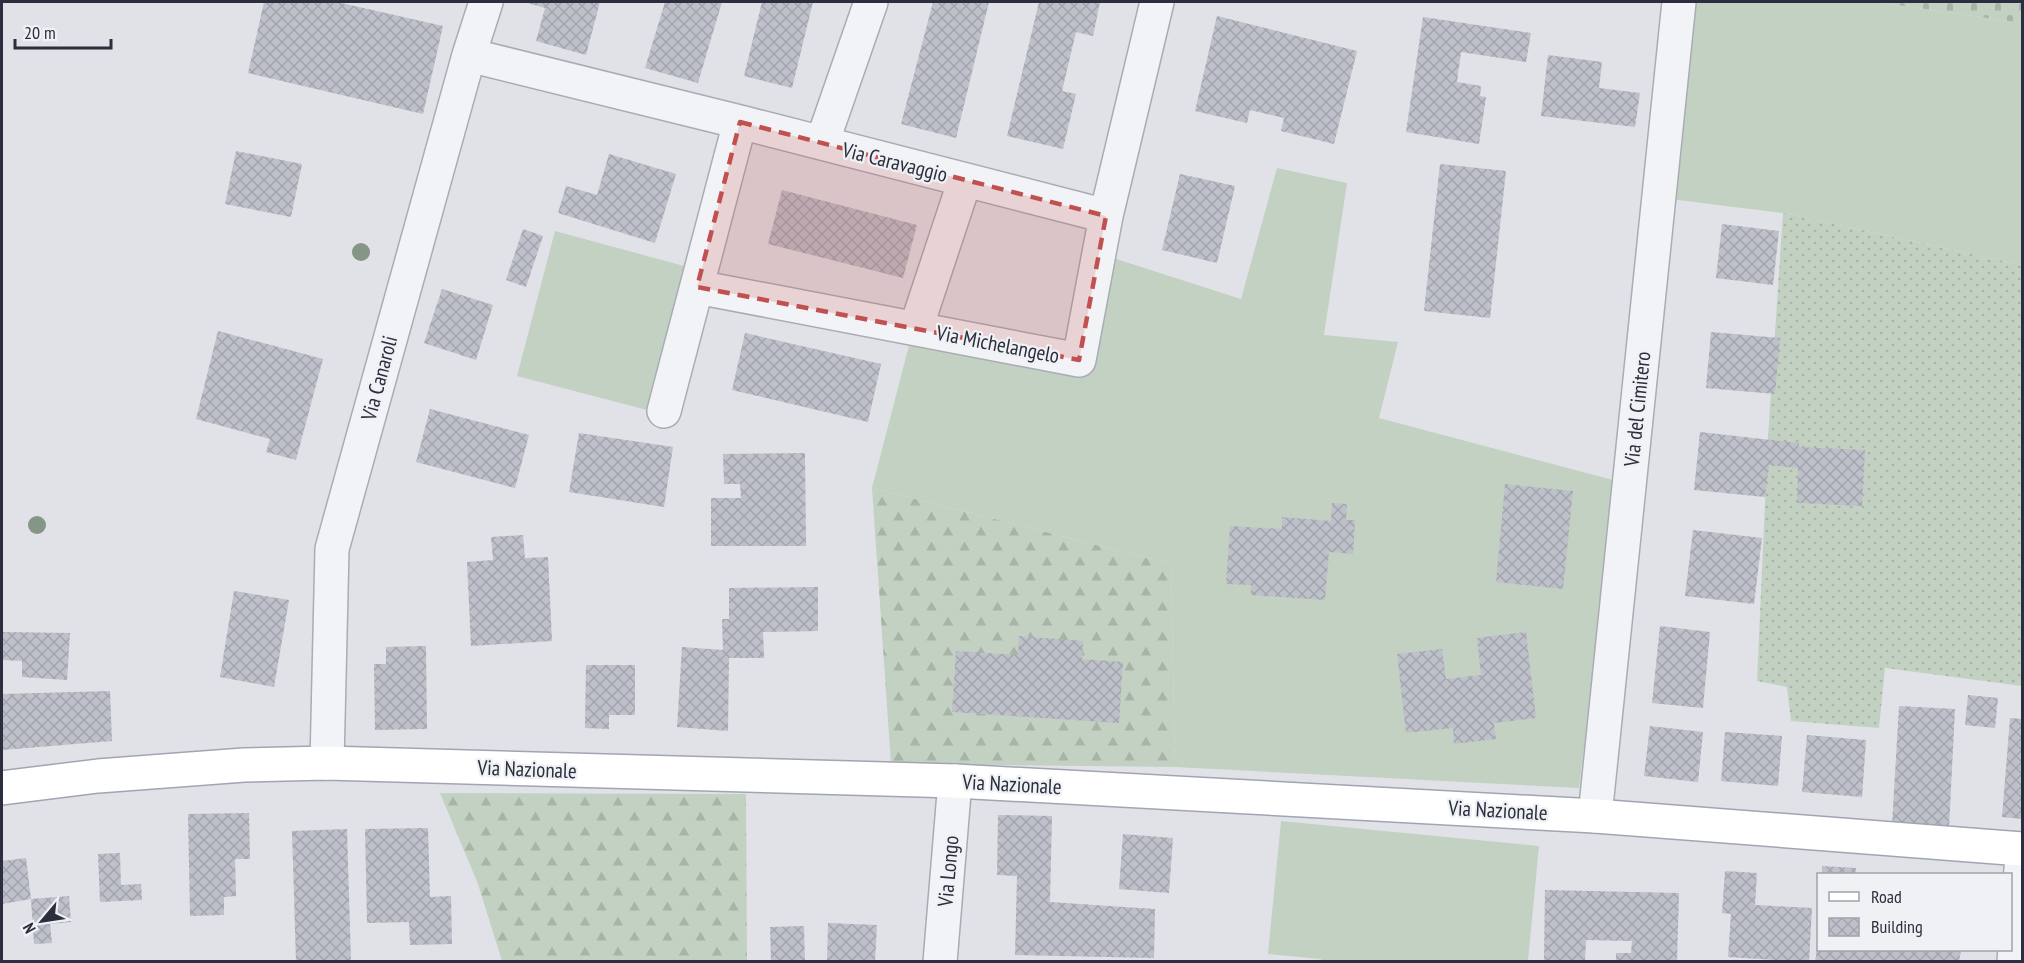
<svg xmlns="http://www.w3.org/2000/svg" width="2024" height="963" viewBox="0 0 2024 963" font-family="'PT Sans Narrow',sans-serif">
	<defs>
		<pattern id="forest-firs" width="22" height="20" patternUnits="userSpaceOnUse" patternTransform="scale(1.5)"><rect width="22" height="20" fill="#c3d1c2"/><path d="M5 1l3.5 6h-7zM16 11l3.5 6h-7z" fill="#a8b4a8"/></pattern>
		<pattern id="cemetery-stones" width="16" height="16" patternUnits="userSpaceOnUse" patternTransform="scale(1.5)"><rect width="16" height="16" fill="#c3d1c2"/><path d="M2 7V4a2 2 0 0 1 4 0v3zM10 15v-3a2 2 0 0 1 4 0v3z" fill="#a8b4a8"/></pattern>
		<pattern id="garden-dots" width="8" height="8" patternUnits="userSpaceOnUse" patternTransform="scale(1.5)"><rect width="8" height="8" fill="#c3d1c2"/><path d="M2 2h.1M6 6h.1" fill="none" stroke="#a8b4a8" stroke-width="1.8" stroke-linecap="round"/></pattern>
		<pattern id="building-cross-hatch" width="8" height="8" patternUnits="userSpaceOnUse" patternTransform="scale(1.5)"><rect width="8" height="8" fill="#bec0ca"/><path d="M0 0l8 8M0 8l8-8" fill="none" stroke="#a3a5ae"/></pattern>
	</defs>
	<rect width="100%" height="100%" fill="#e0e2e7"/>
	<path fill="#c3d1c2" d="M1687,2h189l146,21v242l-239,-52 -121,-15z
		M1277,168l70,15 -23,152 74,7 -19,76 238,63 -38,307 -404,-21 -4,-203 -299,-76 40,-154 175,34 20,-112 134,43z
		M555,231l129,35 -37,144 -130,-34z
		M1281,821l258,25 -11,115 -207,1v-3l-53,-5z"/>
	<path fill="url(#forest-firs)" d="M872,488l299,76 4,203 -284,-3z
		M440,793l306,1 1,167h-245l-24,-77z"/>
	<path fill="url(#cemetery-stones)" d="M1876,2h146v21z"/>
	<path fill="url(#garden-dots)" d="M1783,213l239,52v421l-137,-18 -6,60 -88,-7 -4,-34 -30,-6 11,-244z"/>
	<path fill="url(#building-cross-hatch)" d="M264,2h73l106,24 -20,88 -175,-41z
		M524,2h76l-14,53 -50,-14 9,-33z
		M665,2h57l-24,81 -53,-15z
		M762,2h51l-21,86 -48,-12z
		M933,2h56l-33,136 -55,-14z
		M1039,2h61l-7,34 -17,-4 -14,59 14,3 -13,55 -56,-13z
		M1217,16l140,35 -23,93 -53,-13 3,-13 -34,-8 -3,13 -52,-12z
		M1423,17l108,16 -5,29 -65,-10 -4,30 24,4 -1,10 6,1 -7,47 -73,-12z
		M1548,55l54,7 -3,26 41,5 -5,34 -94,-11z
		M236,151l66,13 -11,53 -66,-13z
		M609,154l67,20 -21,69 -97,-30 8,-27 31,9z
		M1440,164l66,7 -16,147 -66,-7z
		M1180,174l55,12 -18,77 -55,-13z
		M782,190l135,35 -14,53 -135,-34z
		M1722,224l57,7 -6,54 -57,-7z
		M523,229l20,7 -17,51 -20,-7z
		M442,289l51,16 -17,55 -52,-17z
		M218,331l105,28 -27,101 -30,-8 4,-13 -74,-20z
		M1711,332l69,6 -5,56 -69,-6z
		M745,333l136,31 -13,58 -136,-32z
		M430,409l99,26 -14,53 -99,-26z
		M1700,432l99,11v4l66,3 -3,56 -65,-3 1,-35 -29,-3 -4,32 -71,-7z
		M579,433l94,14 -9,60 -95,-15z
		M805,453l1,93h-95v-48h30l-1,-14h-16l-1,-30z
		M1505,484l68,7 -10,98 -67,-7z
		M1332,503l15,1 -1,16h9l-2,34 -24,-2 -4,48 -74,-5v-10l-25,-1 4,-58 52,3v-12l49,4z
		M1693,530l69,8 -8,66 -69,-8z
		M523,535l2,23 23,-1 4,84 -81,5 -4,-84 26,-2 -2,-23z
		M818,587v44l-55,1 1,26h-35l-1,73 -51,-4 5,-80 41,3 -1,-31h7v-31z
		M234,591l55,9 -15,87 -54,-10z
		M1660,626l50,6 -7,76 -51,-5z
		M2,632l68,1 -3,47 -45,-3v-16l-20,-1z
		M1526,632l10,86 -42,5 2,16 -42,5 -1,-16 -47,5 -9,-79 45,-5 4,30 35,-4 -4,-37z
		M1019,636l64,5 -1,18 41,3 -4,61 -167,-11 4,-61 62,4z
		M426,646l1,83 -52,1 -1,-66h12v-17z
		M586,665h49v50h-26v14l-24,-1z
		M110,691l2,50 -110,9v-56z
		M1968,695l30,3 -3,30 -30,-3z
		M1899,706l56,3 -6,119 -57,-3z
		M2010,718l12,1v100l-20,-2z
		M1650,726l53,6 -5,50 -54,-6z
		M1725,732l57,4 -4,50 -57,-5z
		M1807,735l59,5 -4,57 -60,-5z
		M249,813l1,46h-15l1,37 -12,1v18l-34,1 -2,-102z
		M998,815l54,1 -2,86 105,7 -1,49 -139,-3 2,-79 -20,-1z
		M428,828l2,69 21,-1 1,48 -42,1 -1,-23 -42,1 -2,-94z
		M347,829l4,133h-55l-4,-131z
		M1123,834l50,4 -4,55 -50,-4z
		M120,853l1,32 20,-1 1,16 -42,2 -2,-48z
		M26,858l5,41 -29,5v-43z
		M1822,866l34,2 -1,6h-33z
		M1725,871l32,2 -2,32 57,3 -3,54 -81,-5 3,-43 -9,-1z
		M1545,890l134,3 -2,69h-61v-9h15l1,-12 -46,-1 -1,22h-41z
		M69,896l2,26 -21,2 2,19 -18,1 -3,-45z
		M828,923l49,2 -2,37h-48z
		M804,926l1,36h-34l-1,-35z
		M1817,950h144l-2,12h-144z"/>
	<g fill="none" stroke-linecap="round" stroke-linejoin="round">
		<defs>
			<path id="minor" d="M469,55l271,67 366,94 51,-214
				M822,143l49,-141
				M697,287l382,73 27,-144
				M916,328l49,-148
				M664,411l76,-289
				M327,763l5,-214 137,-494 17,-53
				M1595,816l84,-814
				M940,962l15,-181
				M2014,962l8,-106"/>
			<path id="major" d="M2,788l96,-12 146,-11 83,-2 628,18 640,35 427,33"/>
		</defs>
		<use href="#minor" stroke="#a9acb4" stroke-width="36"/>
		<use href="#major" stroke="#a0a5b2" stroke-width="36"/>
		<use href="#minor" stroke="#f2f3f6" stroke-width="33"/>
		<use href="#major" stroke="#fff" stroke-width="33"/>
	</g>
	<g fill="#859687">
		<circle cx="361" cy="252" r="9"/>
		<circle cx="37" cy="525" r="9"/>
	</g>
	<path fill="#c15150" fill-opacity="0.2" stroke="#c15150" stroke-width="4.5" stroke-dasharray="12 8" stroke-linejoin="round" d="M740,122l366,94 -27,144 -382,-73z"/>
	<g text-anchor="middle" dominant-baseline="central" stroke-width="4.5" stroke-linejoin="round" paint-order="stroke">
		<g font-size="21" fill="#2a2e3d" stroke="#eff1f5">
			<text transform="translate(895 162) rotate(14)">Via Caravaggio</text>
			<text transform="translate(998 344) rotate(11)">Via Michelangelo</text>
			<text transform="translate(379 378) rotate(-75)">Via Canaroli</text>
			<text transform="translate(1637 409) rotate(-84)">Via del Cimitero</text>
			<text transform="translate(527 769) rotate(2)">Via Nazionale</text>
			<text transform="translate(1012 784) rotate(3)">Via Nazionale</text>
			<text transform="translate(1498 810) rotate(3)">Via Nazionale</text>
			<text transform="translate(948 871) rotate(-85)">Via Longo</text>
		</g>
	</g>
	<rect width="2024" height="963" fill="none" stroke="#2a2e3d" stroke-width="6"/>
	<rect x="1817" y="873" width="195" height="78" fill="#eff1f5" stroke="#a0a3ab" stroke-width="1.5"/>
	<rect x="1829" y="892" width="30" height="9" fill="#ffffff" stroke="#a0a3ab" stroke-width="1.5"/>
	<text x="1871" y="903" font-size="18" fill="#2a2e3d">Road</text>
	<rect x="1829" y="918" width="30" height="18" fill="url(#building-cross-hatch)" stroke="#a0a3ab" stroke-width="1.5"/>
	<text x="1871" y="933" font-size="18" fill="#2a2e3d">Building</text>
	<g transform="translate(42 921) rotate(241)" stroke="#eff1f5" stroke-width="4.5" paint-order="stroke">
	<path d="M0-4.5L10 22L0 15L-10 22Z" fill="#2a2e3d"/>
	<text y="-9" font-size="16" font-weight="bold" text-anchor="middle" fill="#2a2e3d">N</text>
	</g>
	<path d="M15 39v9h96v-9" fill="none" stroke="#2a2e3d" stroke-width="3"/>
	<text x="24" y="39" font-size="18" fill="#2a2e3d" stroke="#eff1f5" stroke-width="4.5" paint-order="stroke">20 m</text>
</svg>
